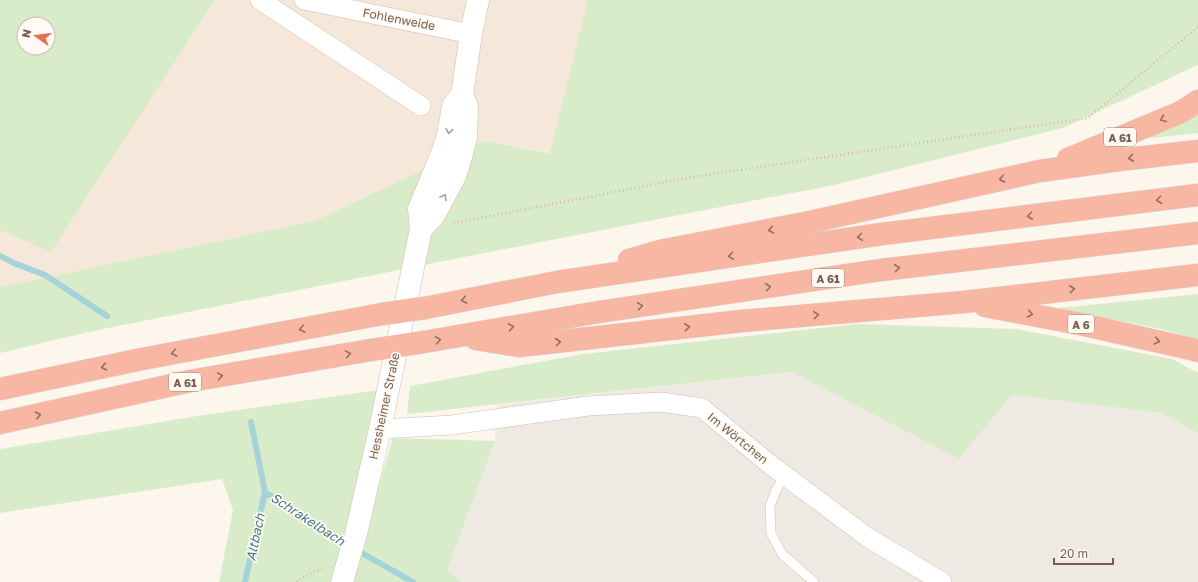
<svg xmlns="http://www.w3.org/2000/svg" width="1198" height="582" viewBox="0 0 1198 582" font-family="'Golos Text',sans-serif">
	<rect width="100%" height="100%" fill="#fdf6ec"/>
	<path fill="#f5e8da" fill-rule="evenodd" d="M0,0h903l-268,167 -150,-26 -171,80 -314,66zM24,24h24v24h-24z"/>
	<path fill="#efe9e4" d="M793,372l166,87 53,-64 149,18 37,20v149h-736l-15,-12 48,-129 2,-36z"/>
	<path fill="#d8ecc9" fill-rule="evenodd" d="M0,0h215l-164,252 -51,-22zM24,24h24v24h-24z
		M588,0h610v65l-135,63 -229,57 -370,72 -371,74 -93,22v-66l314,-66 171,-80 65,12z
		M1198,111v22l-47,5v-3z
		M1198,294v46c-43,-15 -88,-21 -132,-27l-7,-5z
		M857,324l159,5 156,30 26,14v60l-37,-20 -149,-18 -53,64 -167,-87 -385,42 3,-28 173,-32z
		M386,389l-51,193h-116l14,-72 -11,-31 -222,34v-64l197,-33z
		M393,438l102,3 -48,129 15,12h-108l-4,-2z"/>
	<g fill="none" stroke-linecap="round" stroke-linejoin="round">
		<path stroke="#a5d3da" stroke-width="6" d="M0,256l14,7 31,12 62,41
			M251,422l14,70 70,46 78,44
			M245,582l20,-90"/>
		<defs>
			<path id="service" d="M785,475l-9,15 -6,16 1,27 11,21 32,28"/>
			<path id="minor" d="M260,0l161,106
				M304,0l167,34
				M380,429l72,-4 136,-19 73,-4 41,6 65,54 100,75 75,45"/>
			<path id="tertiary" d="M421,229l13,-14 21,-39 6,-19 5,-19 1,-32 -5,-11
				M342,582l14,-48 24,-105 41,-200 -2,-20 24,-58 5,-16 5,-29 9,-11 9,-61 7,-34"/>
			<path id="motorway" d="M1068,159l113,-47 17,-11
				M629,260l31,-9 150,-29 230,-51 79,-11 79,-9
				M985,306l95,18 111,25 7,2
				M425,308l132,-26 325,-48 316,-39
				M476,339l43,7 223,-25 222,-19 234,-27
				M418,343l181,-31 282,-42 317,-37
				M0,389l142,-30 240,-45
				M0,423l190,-42 181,-31"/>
		</defs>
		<use href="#service" stroke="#d1beb0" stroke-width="10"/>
		<use href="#minor" stroke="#d1beb0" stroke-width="20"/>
		<use href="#tertiary" stroke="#d1beb0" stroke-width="23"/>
		<use href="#motorway" stroke="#dad1cd" stroke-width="23"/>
		<path stroke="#d9b8a5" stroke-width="2.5" stroke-dasharray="1 3" stroke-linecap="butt" d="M454,223l238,-46 396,-59 110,-91
			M297,582l1,-2 26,-13"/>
		<use href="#service" stroke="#fff" stroke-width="9"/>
		<use href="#minor" stroke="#fff" stroke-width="19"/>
		<use href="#tertiary" stroke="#fff" stroke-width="22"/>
		<use href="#motorway" stroke="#f7b7a3" stroke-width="22"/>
		<defs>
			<path id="motorway-bridge" d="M382,314l43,-6
				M371,350l47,-7"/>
		</defs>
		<use href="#motorway-bridge" stroke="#dad1cd" stroke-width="23" stroke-linecap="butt"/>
		<use href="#motorway-bridge" stroke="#f7b7a3" stroke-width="22"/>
	</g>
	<defs><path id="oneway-chevron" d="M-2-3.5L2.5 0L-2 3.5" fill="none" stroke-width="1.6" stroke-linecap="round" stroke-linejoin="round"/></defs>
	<g stroke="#936e5e">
		<use href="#oneway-chevron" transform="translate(1163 119) rotate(157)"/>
		<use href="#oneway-chevron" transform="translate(1131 158) rotate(174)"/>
		<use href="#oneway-chevron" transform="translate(1002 179) rotate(167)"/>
		<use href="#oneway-chevron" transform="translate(1159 200) rotate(173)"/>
		<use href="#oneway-chevron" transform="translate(1030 216) rotate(173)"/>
		<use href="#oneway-chevron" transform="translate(771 230) rotate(169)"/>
		<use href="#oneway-chevron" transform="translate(860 237) rotate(172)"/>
		<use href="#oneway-chevron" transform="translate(731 256) rotate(172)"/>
		<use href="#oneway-chevron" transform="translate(897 268) rotate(-7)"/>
		<use href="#oneway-chevron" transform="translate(768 287) rotate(-8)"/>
		<use href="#oneway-chevron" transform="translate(1072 289) rotate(-6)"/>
		<use href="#oneway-chevron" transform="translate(464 300) rotate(169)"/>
		<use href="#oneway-chevron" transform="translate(640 306) rotate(-8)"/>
		<use href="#oneway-chevron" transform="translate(1030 314) rotate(11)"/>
		<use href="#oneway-chevron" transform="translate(816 315) rotate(-5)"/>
		<use href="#oneway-chevron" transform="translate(511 327) rotate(-10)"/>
		<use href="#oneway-chevron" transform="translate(687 327) rotate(-6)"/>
		<use href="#oneway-chevron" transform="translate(302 329) rotate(169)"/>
		<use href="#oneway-chevron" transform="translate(438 340) rotate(-10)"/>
		<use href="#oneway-chevron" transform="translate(1157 341) rotate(13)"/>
		<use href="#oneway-chevron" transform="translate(558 342) rotate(-6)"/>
		<use href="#oneway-chevron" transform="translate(174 353) rotate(169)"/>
		<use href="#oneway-chevron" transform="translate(348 354) rotate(-10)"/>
		<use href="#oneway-chevron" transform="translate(104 367) rotate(168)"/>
		<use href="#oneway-chevron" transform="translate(220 376) rotate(-10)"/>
		<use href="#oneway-chevron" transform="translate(38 415) rotate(-13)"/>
	</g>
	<g stroke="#af9d94">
		<use href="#oneway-chevron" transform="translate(449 131) rotate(101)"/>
		<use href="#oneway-chevron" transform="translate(444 197) rotate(-62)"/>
	</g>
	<g text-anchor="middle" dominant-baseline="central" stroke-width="3.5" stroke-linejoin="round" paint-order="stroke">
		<g fill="#fffaf3" stroke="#a28b7f" stroke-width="1">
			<rect x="1104" y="128" width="32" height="18" rx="3"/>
			<rect x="812" y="269" width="32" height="18" rx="3"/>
			<rect x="1068" y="315" width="26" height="18" rx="3"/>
			<rect x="169" y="373" width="32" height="18" rx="3"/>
		</g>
		<g font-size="11" font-weight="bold" fill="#7a5c4d">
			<text x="1120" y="137">A 61</text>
			<text x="828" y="278">A 61</text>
			<text x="1081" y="324">A 6</text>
			<text x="185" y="382">A 61</text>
		</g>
		<g font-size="12" fill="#7a5c4d" stroke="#fffaf3">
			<text transform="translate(399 19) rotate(11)">Fohlenweide</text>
			<text transform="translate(384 406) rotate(-78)">Hessheimer Straße</text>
			<text transform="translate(738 438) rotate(39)">Im Wörtchen</text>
		</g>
		<g font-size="13" font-style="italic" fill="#437c86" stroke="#fffaf3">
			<text transform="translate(308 519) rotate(33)">Schrakelbach</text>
			<text transform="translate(255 537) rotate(-78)">Altbach</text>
		</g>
	</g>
	<g transform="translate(36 36) rotate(284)"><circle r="19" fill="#fffaf3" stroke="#cabbb1"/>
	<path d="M0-3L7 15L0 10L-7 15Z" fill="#e76f51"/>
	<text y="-6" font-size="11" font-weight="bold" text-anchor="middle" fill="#7a5c4d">N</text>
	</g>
	<path d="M1054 558v6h59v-6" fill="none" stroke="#7a5c4d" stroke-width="2"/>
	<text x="1060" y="558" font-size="12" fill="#7a5c4d" stroke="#fffaf3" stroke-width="3" paint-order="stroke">20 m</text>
</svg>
